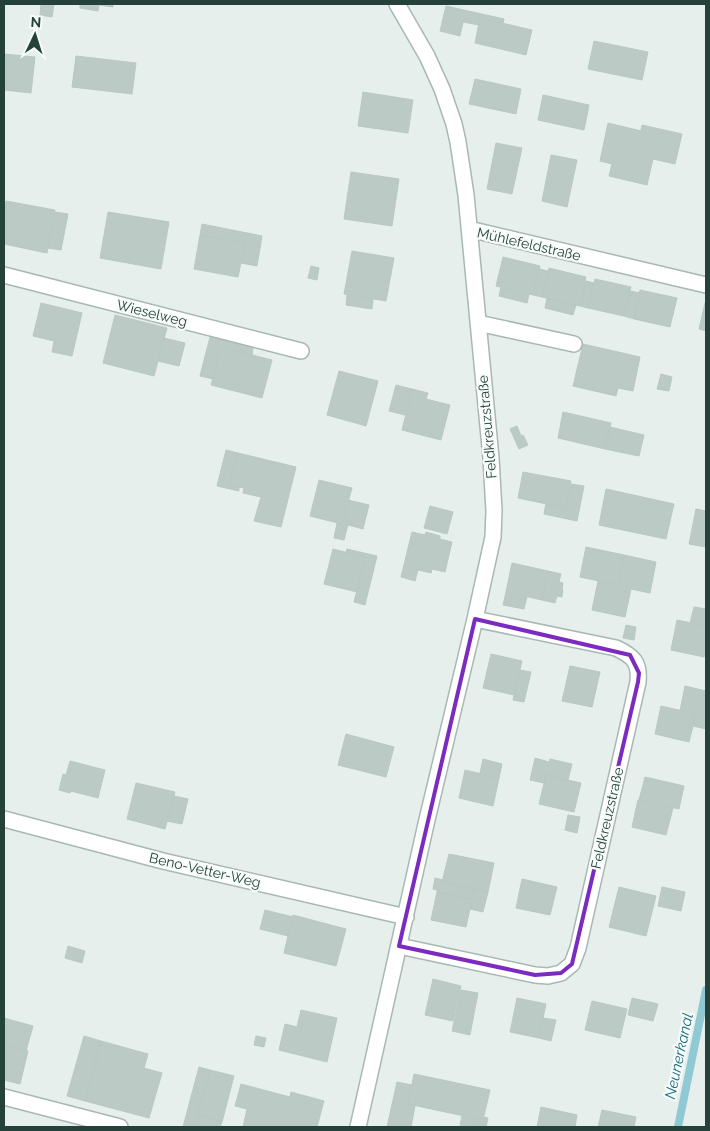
<svg xmlns="http://www.w3.org/2000/svg" width="710" height="1131" viewBox="0 0 710 1131" font-family="Raleway,sans-serif">
	<rect width="100%" height="100%" fill="#e6efeb"/>
	<g fill="none" stroke-linecap="round" stroke-linejoin="round">
		<path stroke="#8ec9d4" stroke-width="8" d="M678,1127l28,-137"/>
	</g>
	<path fill="#bbcac4" stroke="#b8c9c2" d="M41,4h13l-2,13 -12,-2z
		M80,4h33v3l-14,-2 -1,6 -18,-3z
		M446,6l58,13 -1,4 -23,-5 -1,7 -16,-3 -3,14 -20,-5z
		M480,18l52,12 -6,25 -51,-12z
		M594,41l54,11 -6,28 -54,-11z
		M4,54l31,3 -4,36 -27,-3z
		M76,56l60,7 -4,31 -60,-7z
		M475,79l46,10 -5,25 -47,-10z
		M363,92l50,8 -5,33 -50,-7z
		M543,95l46,10 -5,25 -46,-10z
		M608,123l33,8 1,-6 40,9 -7,30 -22,-5 -6,26 -38,-9 3,-12 -12,-3z
		M496,143l26,5 -10,46 -25,-5z
		M551,155l26,5 -10,47 -25,-6z
		M351,172l48,7 -7,47 -48,-7z
		M6,201l49,9 -8,43 -43,-9v-31z
		M55,212l13,2 -7,36 -13,-2z
		M108,212l61,10 -8,47 -61,-11z
		M202,224l60,12 -5,30 -16,-3 4,-20 -45,-8z
		M200,235l45,8 -7,34 -44,-8z
		M352,251l42,7 -8,43 -42,-7z
		M503,257l37,9 -7,29 -37,-9z
		M311,266l8,2 -2,12 -9,-2z
		M549,268l37,9 -6,29 -38,-9z
		M540,269l8,2 -6,26 -9,-2z
		M595,279l36,8 -7,29 -36,-8z
		M586,281l8,2 -6,25 -8,-2z
		M501,287l28,7 -2,9 -28,-7z
		M640,290l37,8 -7,29 -36,-8z
		M630,291l10,2 -6,26 -10,-3z
		M347,295l26,4 -1,10 -26,-4z
		M547,298l29,7 -3,10 -28,-7z
		M41,303l41,10 -10,43 -20,-4 2,-11 -21,-5z
		M705,303l1,1v27l-7,-2z
		M115,315l52,13 -13,48 -51,-13z
		M210,337l43,11 -1,7 -31,-8 -8,32 -13,-3z
		M164,338l21,5 -6,23 -21,-5z
		M583,344l57,13 -7,34 -15,-3 -2,8 -43,-10z
		M221,347l51,13 -10,38 -51,-13z
		M339,371l39,10 -12,45 -39,-11z
		M661,374l11,3 -3,14 -12,-2z
		M396,385l16,4 -7,26 -16,-4z
		M412,389l16,4 -2,6 24,6 -9,35 -39,-10z
		M563,412l48,11 -6,26 -47,-11z
		M517,426l4,10 2,-1 5,10 -9,4 -9,-20z
		M610,427l34,8 -5,21 -34,-7z
		M226,450l12,3 -9,32 10,2v4l-22,-5z
		M238,453l58,14 -15,60 -27,-6 7,-24 -18,-4 1,-5 -15,-3z
		M523,472l48,9 -5,27 -48,-10z
		M319,480l33,8 -10,36 -32,-8z
		M571,484l13,2 -7,35 -33,-7 2,-11 20,5z
		M606,489l68,15 -8,35 -67,-14z
		M348,500l21,5 -6,24 -15,-4 -4,15 -10,-2 3,-15 5,1z
		M430,506l23,6 -6,22 -23,-6z
		M696,509l10,2v18l-1,7h1v11l-17,-3z
		M412,532l13,3 1,-3 14,4v3l12,3 -7,30 -13,-3 -1,4 -13,-3 -3,11 -14,-4z
		M586,547l38,8 -6,30 -38,-8z
		M333,549l32,8 -8,35 -33,-8z
		M347,549l30,7 -12,49 -11,-3 11,-45 -19,-4z
		M624,555l32,7 -6,31 -19,-4 -6,28 -33,-7 6,-29 20,4z
		M512,563l36,8 -6,29 -36,-8z
		M548,571l13,3 -2,8 4,1 -1,6 1,1 -1,7 -5,-1 -2,7 -13,-3z
		M506,592l21,5 -3,12 -21,-4z
		M694,607l12,2v17l-16,-3z
		M677,620l29,6v21l-2,10 -33,-7z
		M626,625l10,2 -2,13 -11,-2z
		M491,654l31,7 -8,34 -31,-7z
		M570,666l30,6 -8,35 -30,-6z
		M520,670l11,2 -7,30 -11,-2z
		M685,686l21,5v38l-13,-3 3,-12 -16,-3z
		M661,706l35,8 -7,28 -34,-8z
		M346,734l48,13 -8,30 -48,-12z
		M535,758l14,4 1,-3 22,5 -4,16 -22,-5 -2,8 -14,-3z
		M483,759l19,5 -3,14 -19,-5z
		M70,761l35,9 -7,28 -27,-7 -1,2 -11,-3 4,-16 3,1z
		M465,770l34,8 -6,28 -34,-8z
		M546,775l35,8 -7,29 -35,-8z
		M645,777l39,9 -5,23 -40,-9z
		M136,783l39,9 -10,37 -38,-10z
		M174,796l14,3 -6,25 -15,-3z
		M638,800l35,8 -7,27 -34,-8z
		M568,815l12,2 -3,16 -12,-3z
		M449,854l45,9 -6,29 -46,-10z
		M435,878l8,2 -1,2 32,7 -2,11 -35,-8v-2l-4,-1z
		M522,879l35,8 -7,28 -34,-7z
		M619,887l37,9 -10,40 -37,-9z
		M662,887l23,5 -4,19 -23,-5z
		M474,889l14,3 -5,20 -13,-3z
		M437,892l35,8 -6,27 -35,-7z
		M265,910l28,7 -5,19 -28,-7z
		M293,915l53,14 -10,37 -52,-13z
		M68,946l17,5 -3,12 -17,-5z
		M433,979l28,7 -8,35 -28,-6z
		M461,990l17,3 -8,42 -18,-4z
		M517,998l29,6 -7,34 -29,-6z
		M632,998l26,6 -5,17 -25,-6z
		M592,1001l35,8 -7,29 -35,-8z
		M301,1010l36,8 -10,44 -48,-12 6,-26 12,3z
		M4,1018l29,8 -7,25 -22,-6z
		M543,1018l13,2 -5,21 -12,-3z
		M84,1036l17,5 -16,60 -18,-5z
		M256,1036l10,2 -2,9 -10,-2z
		M101,1041l47,13 -4,14 18,5 -13,45 -64,-17z
		M4,1045l24,6 -8,33 -16,-4v-14l2,-8h-2z
		M199,1067l11,3 -12,45 24,7 -2,5h-12l-5,-1 -1,1h-19z
		M210,1070l24,6 -12,46 -24,-7z
		M414,1074l76,16 -7,30 -75,-16z
		M397,1082l15,3 -4,19 7,2 -4,21h-24z
		M241,1084l49,13 1,-5 33,9 -7,26h-13l-8,-2 -1,2h-52l4,-18 -12,-3z
		M541,1107l36,8 -2,12h-38z
		M602,1110l34,7 -2,10h-36z
		M462,1116l21,4 1,-3 4,1 -2,9h-17l-9,-2z"/>
	<g fill="none" stroke-linecap="round" stroke-linejoin="round">
		<defs>
			<path id="minor" d="M469,229l237,56
				M4,275l297,76
				M478,323l96,21
				M4,819l159,42 243,56
				M399,946l136,29 13,1 13,-3 11,-9 6,-16 60,-266c2,-20 -5,-26 -22,-34l-141,-29
				M4,1097l116,30
				M358,1127l68,-303 49,-205 18,-82 1,-26 -3,-53 -25,-263 -8,-53 -4,-18 -12,-35 -15,-33 -30,-52"/>
		</defs>
		<use href="#minor" stroke="#a8b8b2" stroke-width="18"/>
		<use href="#minor" stroke="#fff" stroke-width="15"/>
	</g>
	<path fill="none" stroke="#7b2cbf" stroke-width="4" stroke-linejoin="round" d="M475,619l155,36 9,18 -1,9 -66,282 -11,9 -26,2 -136,-29z"/>
	<g text-anchor="middle" dominant-baseline="central" stroke-width="4.5" stroke-linejoin="round" paint-order="stroke">
		<g font-size="14" fill="#24423a" stroke="#f7fbf9">
			<text transform="translate(529 244) rotate(13)">Mühlefeldstraße</text>
			<text transform="translate(152 313) rotate(14)">Wieselweg</text>
			<text transform="translate(487 427) rotate(-95)">Feldkreuzstraße</text>
			<text transform="translate(607 818) rotate(-77)">Feldkreuzstraße</text>
			<text transform="translate(205 870) rotate(13)">Beno-Vetter-Weg</text>
		</g>
		<g font-size="15" font-style="italic" fill="#1c6f80" stroke="#f7fbf9">
			<text transform="translate(679 1056) rotate(-78)">Neunerkanal</text>
		</g>
	</g>
	<rect width="710" height="1131" fill="none" stroke="#24423a" stroke-width="10"/>
	<g transform="translate(35 35) rotate(4)" stroke="#f7fbf9" stroke-width="4" paint-order="stroke">
	<path d="M0-4L9 19L0 12L-9 19Z" fill="#24423a"/>
	<text y="-8" font-size="14" font-weight="bold" text-anchor="middle" fill="#24423a">N</text>
	</g>
</svg>
